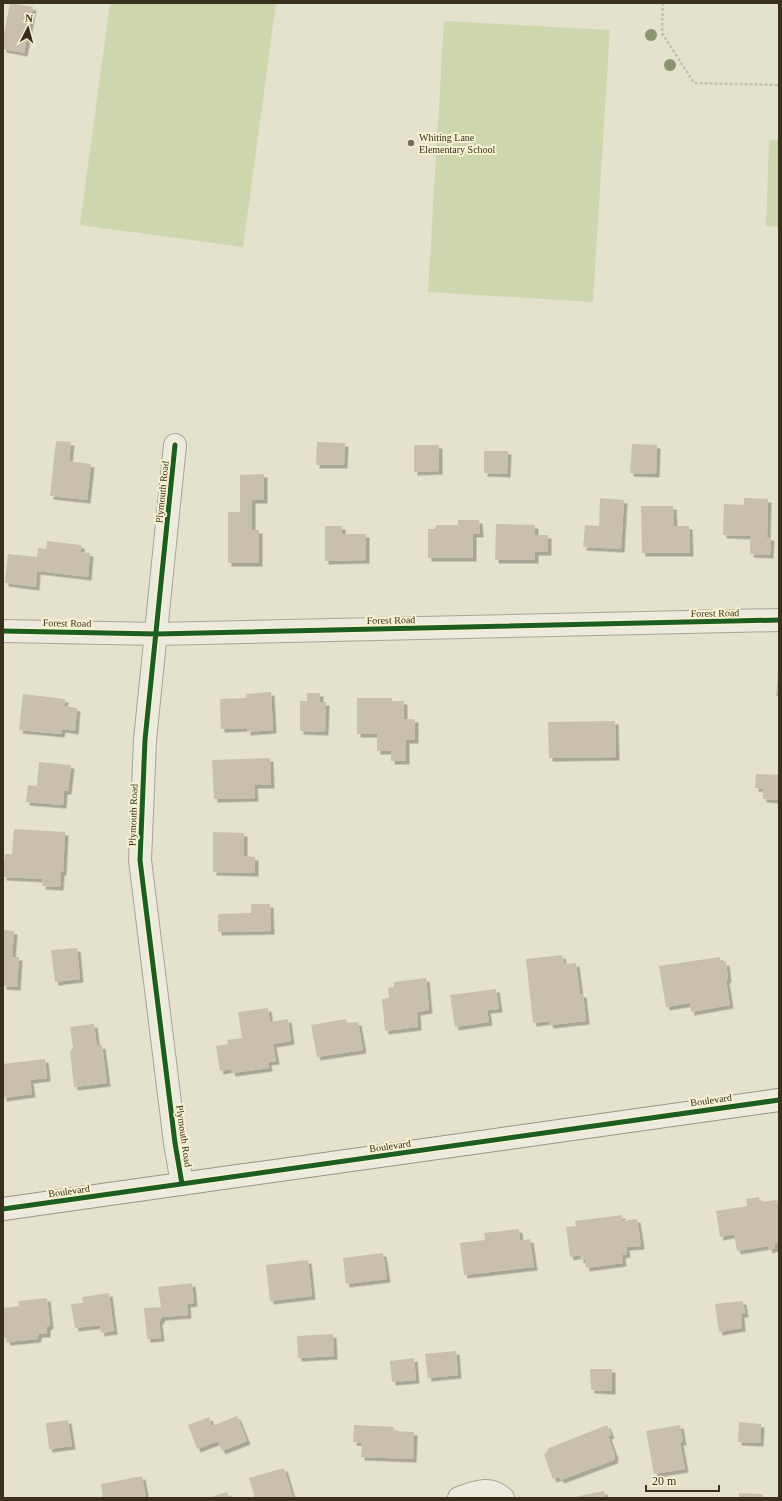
<svg xmlns="http://www.w3.org/2000/svg" width="782" height="1501" viewBox="0 0 782 1501" font-family="'Times New Roman',serif">
	<defs>
		<filter id="shadow"><feDropShadow dx="3.5" dy="3.5" stdDeviation="0" flood-color="#0004"/></filter>
	</defs>
	<rect width="100%" height="100%" fill="#e4e1cc"/>
	<path fill="#ced6ae" d="M110,3h166l-33,244 -163,-22z
		M444,21l166,9 -17,272 -165,-10z
		M769,140l10,1v86l-13,-1z"/>
	<path fill="#c8c0ad" filter="url(#shadow)" d="M10,3l23,4 -9,46 -21,-4v-10z
		M56,441l15,1 -2,19 22,3 -4,36 -37,-4z
		M317,442l28,1 -1,22h-28z
		M632,444l25,1 -1,29 -26,-1z
		M414,445h25v26l-25,1z
		M484,451h24l-1,23 -23,-1z
		M264,474v26h-12v30h7v33h-31v-51h12v-37z
		M600,498l24,2 -3,49 -38,-2 2,-22 14,1z
		M744,498l24,1 -1,38h4l-1,18 -20,-1v-18l-27,-1 1,-31 20,1z
		M641,506h32l1,20h15l1,27h-48z
		M458,520h21l1,14h-7v24h-45v-29h6l3,-4h21z
		M496,524l39,1v10h13v17h-13v8h-40z
		M325,526h17v8h24v26l-41,1z
		M47,541l34,4v7l9,1 -2,24 -51,-6 -1,16 -31,-4 3,-29 29,3 1,-9 8,1z
		M778,675h1v21h-3z
		M271,692l2,38 -26,2v-4l-26,1 -1,-30 26,-1v-4z
		M307,693h13v9h6l-1,30 -25,-1v-30h7z
		M23,694l42,5 -1,7 13,2 -2,23 -13,-2 -1,5 -42,-4z
		M357,698h35v3h12v18h11v21h-9v21h-15v-10h-14v-17h-20z
		M615,721l1,36 -67,1 -1,-36z
		M270,758l1,27h-17l1,13 -41,1 -2,-39z
		M39,762l32,3 -3,26h-4l-1,14 -37,-3 2,-17 9,1z
		M756,774l23,1v25l-16,-1v-10l-8,-1z
		M14,829l51,3 -2,40h-2l-1,15 -18,-1 1,-7 -40,-2 2,-23h7z
		M213,832l31,1v23l11,1v16l-42,-1z
		M251,904h19l1,27 -53,1v-18l33,-1z
		M3,930l11,1 -2,26h7l-2,30 -14,-1z
		M77,948l3,31 -25,3 -4,-32z
		M562,955l2,9 12,-1 4,31h3l3,27 -36,4 -1,-4 -16,2 -7,-64z
		M720,957l1,6 5,-1 2,17 -2,1 4,25 -39,7 -1,-9 -24,4 -7,-41z
		M426,978l3,32 -12,2 1,15 -33,4 -3,-32 7,-1 -1,-10 6,-1v-5z
		M496,989l3,20 -12,1 2,12 -34,5 -5,-32z
		M268,1008l2,14 18,-3 3,22 -18,3 3,17 -8,1 1,6 -37,5 -1,-4 -11,2 -4,-25 12,-2 -1,-4 15,-2 -4,-26z
		M346,1019l1,4 11,-1 5,28 -46,7 -6,-32z
		M94,1024l3,22 5,-1 5,38 -33,4 -4,-36 3,-3 -3,-21z
		M45,1059l2,19 -17,2 2,14 -29,4v-34z
		M759,1197l1,5 17,-2v3h2v38l-4,3v4l-6,2 -1,-4 -31,5 -3,-17 -14,3 -4,-26 31,-5 -1,-7z
		M622,1215v6l15,-2 4,27 -15,1 1,7 -5,1 1,8 -37,5 -1,-9 -5,1v-5l-10,2 -4,-30 10,-1 -1,-5z
		M519,1229l1,12 10,-2 4,28 -70,8 -4,-32 25,-3 -1,-7z
		M383,1253l4,26 -41,5 -3,-26z
		M308,1260l4,36 -42,5 -4,-36z
		M192,1283l2,20 -7,1 1,11 -26,2 -3,5 2,16 -14,1 -3,-31 17,-1 -3,-20z
		M109,1293l5,38 -13,2 -1,-8 -25,3 -4,-24 12,-1 -1,-6z
		M47,1298l3,27 -3,2v7h-8l-2,5 -30,3 -1,-4 -3,1v-31l16,-2 -1,-5z
		M743,1301l2,13h-4l1,14 -23,4 -4,-28z
		M333,1334l1,22 -36,2 -1,-22z
		M456,1351l2,24 -30,3 -3,-24z
		M414,1358l2,22 -24,2 -2,-21z
		M590,1369h22v22l-21,-1z
		M237,1416l10,25 -25,10 -4,-10 -21,8 -9,-24 21,-8 3,9z
		M68,1420l4,26 -23,3 -3,-26z
		M739,1422l22,2 -1,19 -22,-1z
		M354,1425l40,2v4l20,1 -1,27 -52,-2 1,-14 -9,-1z
		M607,1425l4,10 -3,1 7,19 -1,5 -53,20 -2,-3 -6,2 -9,-24 5,-7z
		M680,1425l3,17h-3l5,27 -31,5 -8,-43z
		M284,1468l9,30h-38l-6,-20z
		M142,1476l4,22h-43l-2,-14z
		M604,1491l1,7h-30v-1z
		M227,1492l2,6h-20z
		M739,1493l24,1 -1,4h-23z"/>
	<g fill="none" stroke-linecap="round" stroke-linejoin="round">
		<defs>
			<path id="street" d="M175,445l-30,295 -5,120 35,283 7,41
				M3,631l154,3 622,-14
				M459,1498c16,-6 30,-12 44,0"/>
			<path id="secondary" d="M3,1209l776,-109"/>
		</defs>
		<use href="#street" stroke="#a9a595" stroke-width="24"/>
		<use href="#secondary" stroke="#999585" stroke-width="24"/>
		<path stroke="#c5c2b4" stroke-width="2.5" stroke-dasharray="3 2" stroke-linecap="butt" d="M663,3l-1,30 32,50 85,2"/>
		<use href="#street" stroke="#eceade" stroke-width="22"/>
		<use href="#secondary" stroke="#eceade" stroke-width="22"/>
		<defs>
			<path id="cycleway" d="M175,445l-30,295 -5,120 35,283 7,41
				M3,631l154,3 622,-14
				M3,1209l776,-109"/>
		</defs>
		<use href="#cycleway" stroke="#f6f2d1" stroke-width="8"/>
		<use href="#cycleway" stroke="#1b5e20" stroke-width="5"/>
	</g>
	<g fill="#8a946f">
		<circle cx="651" cy="35" r="6"/>
		<circle cx="670" cy="65" r="6"/>
	</g>
	<circle fill="#746d5a" stroke="#f6f2d1" stroke-width="1.5" cx="411" cy="143" r="4"/>
	<g text-anchor="middle" dominant-baseline="central" stroke-width="4" stroke-linejoin="round" paint-order="stroke">
		<g font-size="10" fill="#382f1d" stroke="#f6f2d1" text-anchor="start">
			<text x="419" y="137">Whiting Lane<tspan x="419" dy="12">Elementary School</tspan></text>
		</g>
		<g font-size="10" fill="#382f1d" stroke="#f6f2d1">
			<text transform="translate(162 492) rotate(-84)">Plymouth Road</text>
			<text transform="translate(715 613) rotate(-1)">Forest Road</text>
			<text transform="translate(391 620) rotate(-1)">Forest Road</text>
			<text transform="translate(67 623) rotate(1)">Forest Road</text>
			<text transform="translate(133 815) rotate(-88)">Plymouth Road</text>
			<text transform="translate(711 1100) rotate(-8)">Boulevard</text>
			<text transform="translate(184 1136) rotate(82)">Plymouth Road</text>
			<text transform="translate(390 1146) rotate(-8)">Boulevard</text>
			<text transform="translate(69 1191) rotate(-8)">Boulevard</text>
		</g>
	</g>
	<rect width="782" height="1501" fill="none" stroke="#382f1d" stroke-width="8"/>
	<g transform="translate(28 28) rotate(6)" stroke="#f6f2d1" stroke-width="3" paint-order="stroke">
	<path d="M0-3L7 15L0 10L-7 15Z" fill="#382f1d"/>
	<text y="-6" font-size="11" font-weight="bold" text-anchor="middle" fill="#382f1d">N</text>
	</g>
	<path d="M646 1485v6h73v-6" fill="none" stroke="#382f1d" stroke-width="2"/>
	<text x="652" y="1485" font-size="12" fill="#382f1d" stroke="#f6f2d1" stroke-width="3" paint-order="stroke">20 m</text>
</svg>
